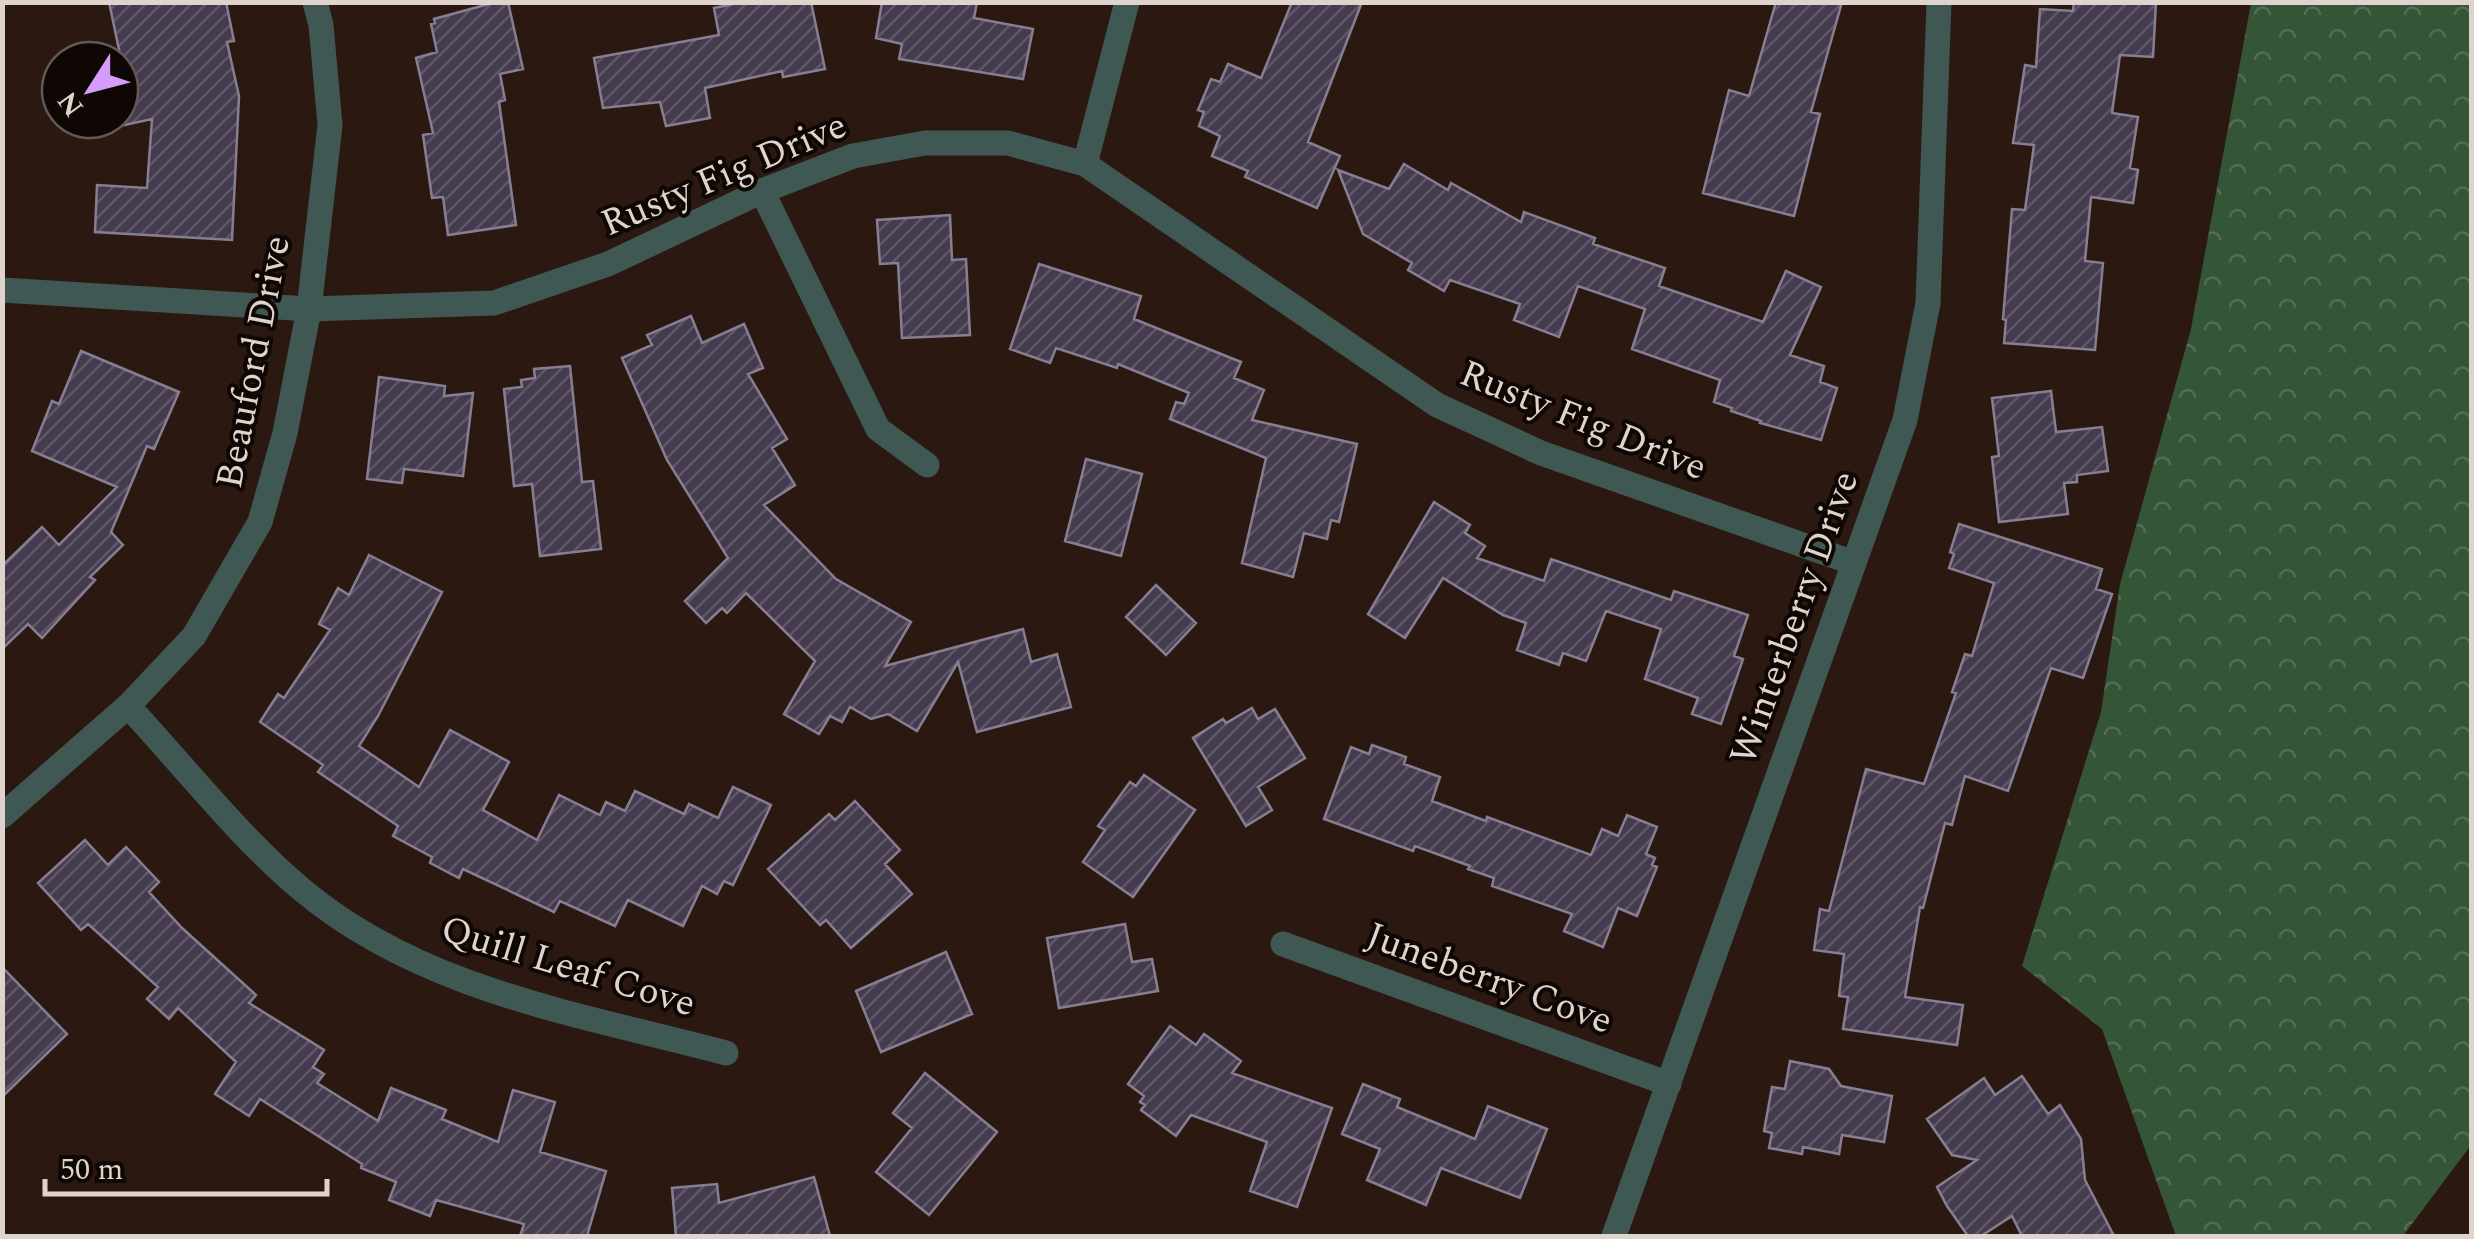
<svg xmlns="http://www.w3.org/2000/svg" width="2474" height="1239" viewBox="0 0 2474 1239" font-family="Spectral,serif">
	<defs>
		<pattern id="forest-crowns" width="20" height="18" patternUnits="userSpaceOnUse" patternTransform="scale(2.5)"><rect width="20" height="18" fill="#355636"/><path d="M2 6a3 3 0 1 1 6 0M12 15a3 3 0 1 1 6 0" fill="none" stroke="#526d52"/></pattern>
		<pattern id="building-hatch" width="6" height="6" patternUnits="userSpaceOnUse" patternTransform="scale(2.5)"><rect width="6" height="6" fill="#443c4e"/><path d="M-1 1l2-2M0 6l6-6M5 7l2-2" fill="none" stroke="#5f5766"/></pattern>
	</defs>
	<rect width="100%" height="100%" fill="#2b1911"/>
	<path fill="url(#forest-crowns)" d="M2251,3h220v1142l-68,91h-227l-74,-207 -80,-63 79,-254 19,-128 71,-255z"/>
	<path fill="url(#building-hatch)" stroke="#867e92" stroke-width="2.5" d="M109,2h117l8,39 -7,1 12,54 -7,144 -137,-8 2,-47 50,3 5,-69 -32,7v-42l6,-1z
		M496,2h12l15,67 -23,5 5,26 -6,2 17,123 -68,10 -5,-38 -11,1 -9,-63 10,-2 -17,-75 21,-6 -6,-28 4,-1 -1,-4z
		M743,2h68l14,67 -42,8 -1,-6 -77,17 5,30 -44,8 -6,-24 -57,6 -9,-50 125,-23 -5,-27z
		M882,2h95l-3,16 59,11 -10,50 -124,-20 3,-15 -26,-6z
		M1292,2h70l-54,140 32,14 -23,52 -72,-31 3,-6 -36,-15 8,-20 -21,-10 5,-14 -6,-2 13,-31 9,3 8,-18 33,14z
		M1776,2h66l-31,110 9,2 -26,102 -91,-23 26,-103 20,6z
		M2074,2h82l-3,55 -33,-2 -8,58 26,4 -8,51 8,2 -5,33 -42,-6 -6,64 18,2 -8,87 -91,-7 2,-23 -3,-1 9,-110 13,1 9,-65 -21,-2 12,-78 11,2 4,-58 33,2z
		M1404,164l44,26 3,-7 70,39 3,-10 71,26 -2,6 72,24 -6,18 104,36 23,-51 35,16 -31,68 34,11 -4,16 17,6 -16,52 -61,-17 1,-2 -30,-10 1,-3 -18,-6 6,-22 -88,-31 13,-40 -67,-23 -19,51 -45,-17 6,-16 -70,-24 -6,11 -36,-21 4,-7 -49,-29 -25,-64 51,19z
		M950,215l2,45 14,-1 4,76 -68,3 -4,-75 -18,1 -3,-44z
		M1039,264l102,32 -7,23 107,43 -7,16 30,12 -12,30 105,24 -18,78 -8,-2 -4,19 -23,-6 -11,44 -51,-14 24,-105 -96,-39 6,-17 8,2 5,-11 -71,-29 -1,4 -61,-20 -6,15 -40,-14z
		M691,316l11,27 42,-19 19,44 -15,6 39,65 -15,9 23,37 -31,20 72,74 75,43 -26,44 138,-37 8,33 26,-8 14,53 -94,25 -19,-70 -41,69 -29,-17 -17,5 -21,-12 -8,15 -12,-6 -11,18 -35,-20 31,-53 -69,-68 -19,20 -5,-5 -16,15 -21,-22 43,-43 -61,-98 -45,-102 30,-13 -5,-10z
		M81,351l98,41 -25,57 -7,-3 -36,86 12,13 -33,32 5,3 -53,58 -14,-14 -26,25v-83l40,-39 17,18 58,-58 -85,-36 20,-50 7,3z
		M570,366l12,116 11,-1 8,68 -61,7 -8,-72 -18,2 -10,-97 18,-2 -1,-7 14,-2 -1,-9z
		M379,377l66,9 -1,10 29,-3 -10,83 -59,-7 -2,14 -35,-4z
		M2051,391l5,41 46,-5 6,44 -31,4v7l-13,1 4,31 -69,8 -7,-65 7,-1 -7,-58z
		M1086,459l56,15 -21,82 -56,-15z
		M1434,502l36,23 -5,8 20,13 -8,12 67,23 7,-22 120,41 3,-9 74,24 -14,41 9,3 -22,65 -29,-10 6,-16 -53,-19 16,-50 -55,-18 -20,50 -23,-8 -4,12 -42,-15 9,-27 -23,-8 -60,-37 -38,60 -37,-24z
		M1959,524l143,45 -6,20 16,5 -29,84 -32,-10 -43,123 -43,-15 -13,49 -7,-2 -22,85 -3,-1 -15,90 58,8 -6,40 -114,-16 5,-32 -9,-1 5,-42 -30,-4 6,-41 9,2 37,-142 58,15 32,-91 -4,-1 13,-38 7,2 22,-73 -45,-15 5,-14 -4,-2z
		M369,555l73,37 -64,124 -19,30 60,41 31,-57 59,32 -26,48 54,30 22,-45 41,20 6,-13 19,9 10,-20 49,23 5,-10 29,14 15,-31 38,18 -38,80 -9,-4 -7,13 -15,-8 -19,40 -55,-26 -13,26 -55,-25 -6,11 -91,-43 -4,9 -29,-15 2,-6 -39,-21 5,-10 -80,-54 5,-7 -63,-43 18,-28 6,4 46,-68 -11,-6 19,-36 11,7z
		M1156,585l40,38 -30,32 -40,-38z
		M1252,708l6,11 17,-10 30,49 -47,29 14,23 -26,16 -53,-88 30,-19 3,4z
		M1372,745l34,12 -2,7 36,13 -8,24 54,20 1,-4 104,38 11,-26 16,7 9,-21 30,12 -11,27 9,4 -3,7 5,2 -20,49 -19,-8 -15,39 -39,-16 8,-17 -80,-28 2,-8 -26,-9 2,-3 -55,-20 -2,5 -89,-32 27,-72 18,7z
		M1144,775l51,35 -62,87 -50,-35 22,-32 -7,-4 32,-44 6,4z
		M855,801l45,49 -15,14 27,30 -61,54 -25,-28 -6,5 -52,-56 61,-55 6,6z
		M85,840l23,25 18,-18 33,35 -10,10 33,36 74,67 -7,8 75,47 -11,17 11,7 -7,9 61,38 13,-33 55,22 -4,9 56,23 15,-52 42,12 -15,50 66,19 -19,65h-67l4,-12 -88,-24 -6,16 -41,-16 7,-18 -35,-14 1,-4 -102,-65 -11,17 -34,-22 21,-32 -58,-54 -9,11 -22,-20 11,-12 -70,-63 -7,6 -43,-47z
		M1125,924l7,38 20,-3 6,32 -99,17 -12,-70z
		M946,952l26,62 -91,38 -25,-61z
		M2,967l65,67 -65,63z
		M1170,1026l26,19 8,-11 37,27 -9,12 100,35 -35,99 -47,-16 17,-49 -76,-27 -15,21 -35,-26 4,-5 -5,-3 4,-6 -16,-12z
		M1790,1061l39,8 12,17 51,10 -8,46 -42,-7 -3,19 -36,-7 -1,7 -33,-6 3,-15 -8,-2 8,-44 13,2z
		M925,1073l72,59 -68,83 -53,-43 36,-44 -19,-15z
		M2022,1076l26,38 12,-9 21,34 4,41 29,56h-92l-10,-20 -31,20h-13l-21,-30 -10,-19 40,-27 -25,-5 -25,-36 57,-41 11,17z
		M1363,1084l37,15 -3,8 78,32 13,-33 59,23 -27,69 -79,-30 -15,37 -59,-25 13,-31 -38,-15z
		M814,1177l16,59h-154l-4,-48 45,-4 2,19z"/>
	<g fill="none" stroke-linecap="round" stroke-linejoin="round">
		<path stroke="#405853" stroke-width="25" d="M1085,164l42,-162
			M762,191l116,238 49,36
			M2,290l307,19 185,-6 114,-39 154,-73 91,-35 72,-13h83l77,21 352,241 104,48 313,110
			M128,706c54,58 113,133 173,183 120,101 278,125 425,164
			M1283,944l386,140
			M1614,1236l291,-816 23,-117 11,-301"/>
		<path stroke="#405853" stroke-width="25" d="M2,816l126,-110 66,-70 66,-114 25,-89 24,-124 21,-184 -9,-100 -6,-23"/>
	</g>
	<g text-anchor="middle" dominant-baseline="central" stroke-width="8" stroke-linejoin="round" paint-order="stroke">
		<g font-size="38" fill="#dfd3cd" stroke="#0e0704">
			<text transform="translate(724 175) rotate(-23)">Rusty Fig Drive</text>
			<text transform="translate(254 362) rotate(-79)">Beauford Drive</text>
			<text transform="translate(1583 421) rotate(22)">Rusty Fig Drive</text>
			<text transform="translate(1795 618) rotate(-70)">Winterberry Drive</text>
			<text transform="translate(568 967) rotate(17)">Quill Leaf Cove</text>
			<text transform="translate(1489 979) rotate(20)">Juneberry Cove</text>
		</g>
	</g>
	<rect width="2474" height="1239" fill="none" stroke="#dfd3cd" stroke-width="10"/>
	<g transform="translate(90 90) rotate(234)"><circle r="48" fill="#0e0704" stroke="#625954" stroke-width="2.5"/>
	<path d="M0-8L18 38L0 25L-18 38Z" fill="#d49cfb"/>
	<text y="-15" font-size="28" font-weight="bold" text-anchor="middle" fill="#dfd3cd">N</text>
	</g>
	<path d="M45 1179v15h282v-15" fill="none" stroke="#dfd3cd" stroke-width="5"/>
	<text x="60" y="1179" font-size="30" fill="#dfd3cd" stroke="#0e0704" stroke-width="8" paint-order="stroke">50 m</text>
</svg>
